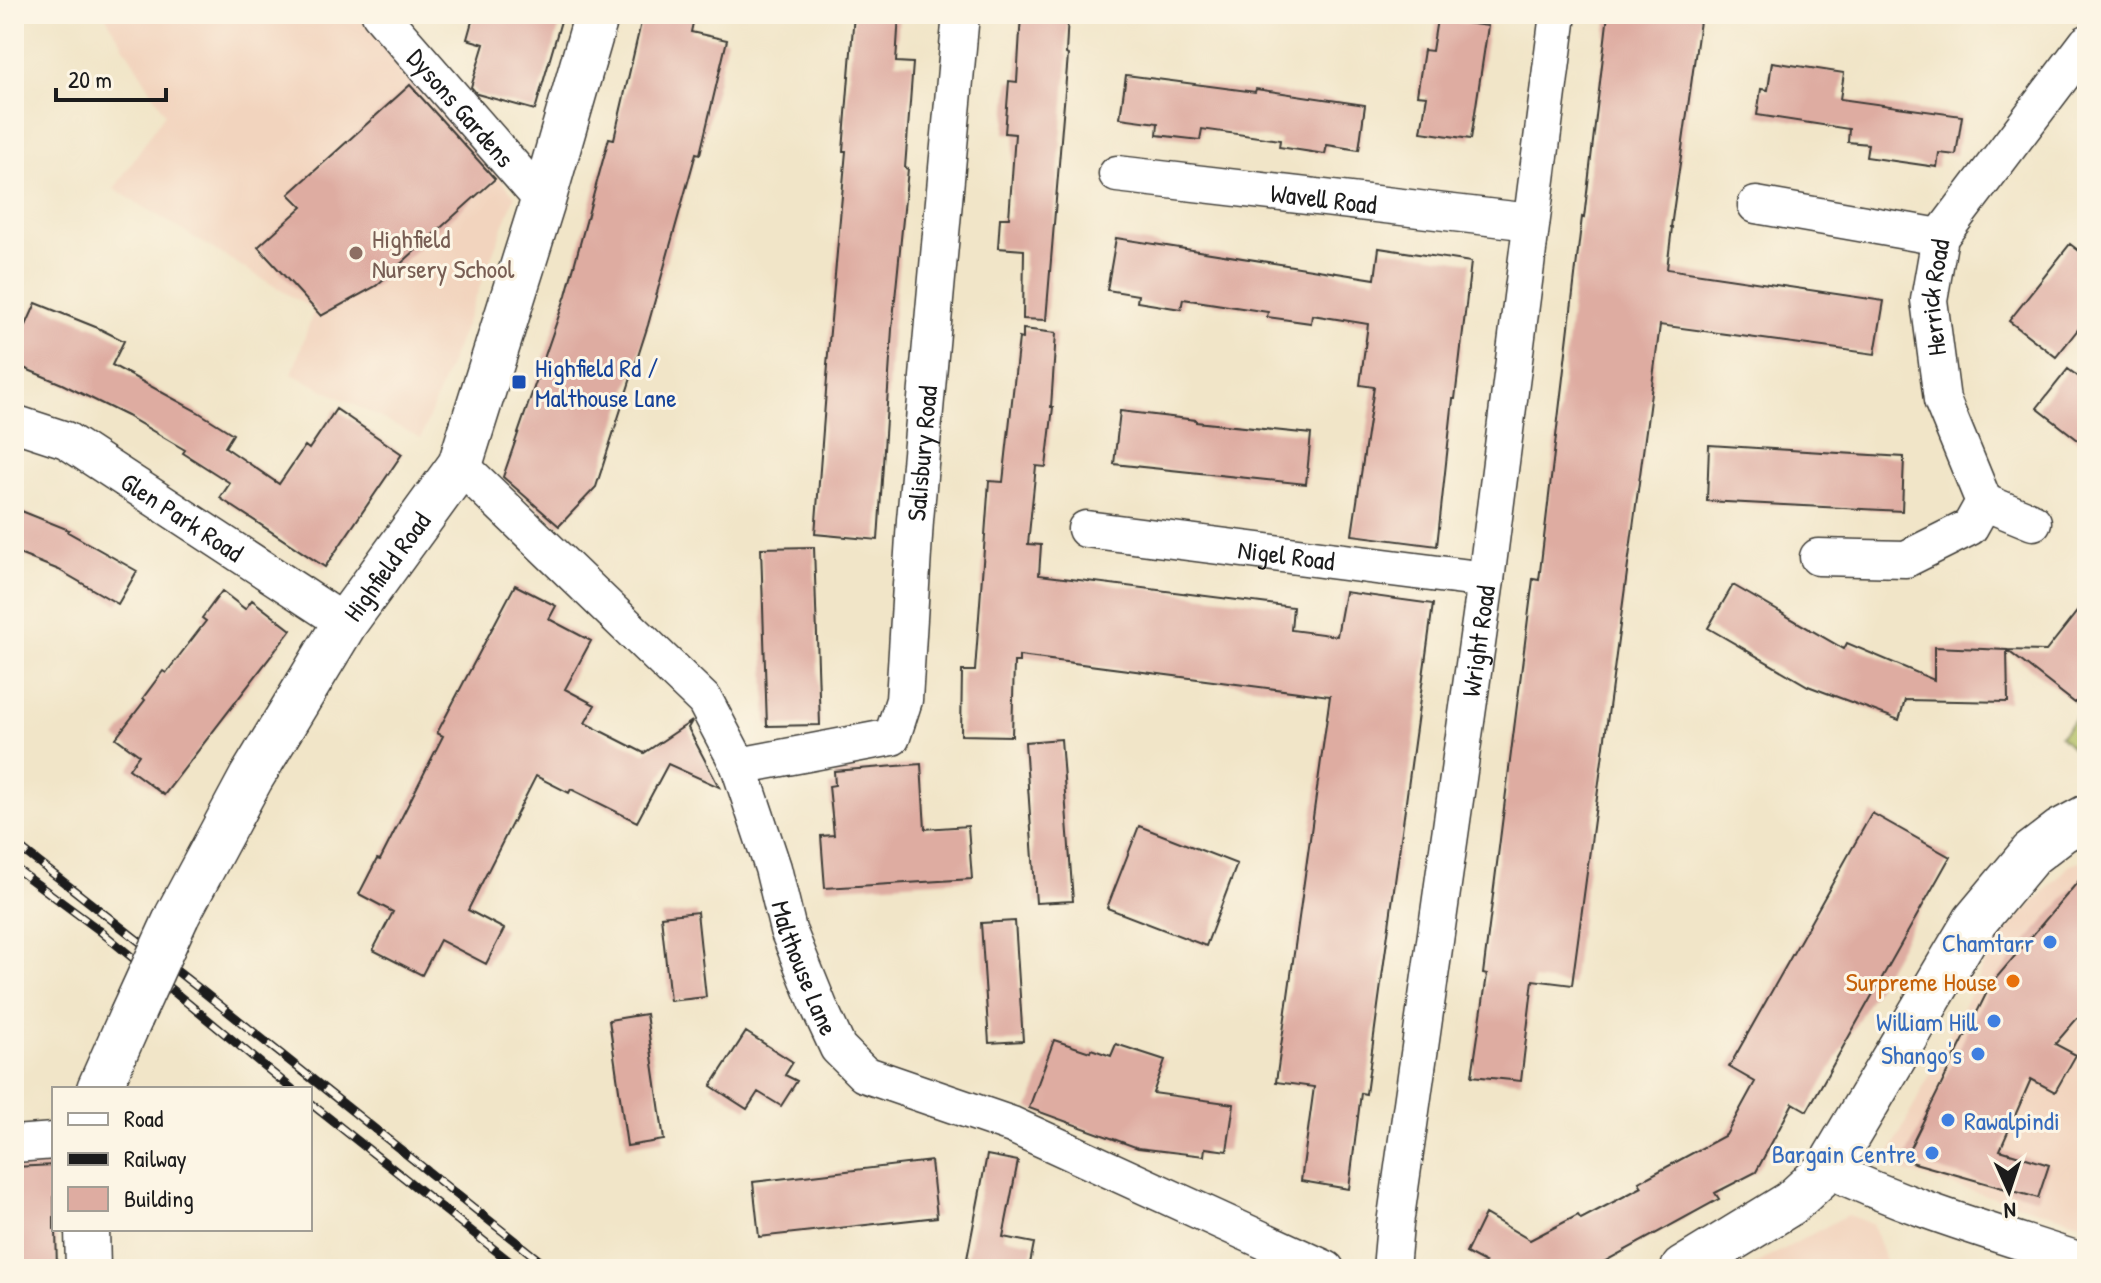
<svg xmlns="http://www.w3.org/2000/svg" width="2101" height="1283" viewBox="0 0 2101 1283" font-family="'Patrick Hand',sans-serif">
	<rect width="100%" height="100%" fill="#fcf5e5"/>
	<filter id="ink" filterUnits="userSpaceOnUse"><feTurbulence type="fractalNoise" baseFrequency=".0125" numOctaves="2"/><feDisplacementMap in="SourceGraphic" scale="16" xChannelSelector="R" yChannelSelector="G"/><feConvolveMatrix kernelMatrix="1 2 1 2 8 2 1 2 1" color-interpolation-filters="sRGB"/></filter>
	<filter id="wash" filterUnits="userSpaceOnUse"><feTurbulence type="fractalNoise" baseFrequency=".006" numOctaves="4" result="noise"/><feDisplacementMap in="SourceGraphic" scale="32" xChannelSelector="R" yChannelSelector="G"/><feGaussianBlur stdDeviation="1.8" result="paint"/><feColorMatrix in="noise" values="0 0 0 0 0 0 0 0 0 0 0 0 0 0 0 0 0 1.4 0 .05"/><feComposite in="paint" operator="in"/></filter>
	<g filter="url(#wash)">
		<rect width="100%" height="100%" fill="#f1e5c8"/>
		<path fill="#f2d4be" d="M104,14h257l154,182 -94,242 -129,-64 22,-64 -200,-121 51,-76z
			M2087,858v366l-203,-58 111,-223 74,-77z
			M1847,1215l25,8 16,46h-141z"/>
		<path fill="#afbc5e" stroke="#666c3d" stroke-width="2" d="M2087,705v47l-7,3 -20,-19z"/>
		<g id="blocks">
			<path fill="#deaca1" d="M474,14h11l25,7 3,-7h50l-28,96 -58,-16 -6,-7 13,-43 -17,-5z
				M643,14h52l-4,18 36,8 -27,114 -4,-1 -48,172 -52,162 -37,39 -56,-49 63,-182 43,-157 5,1z
				M854,14h45l-3,48 17,1 -8,105 3,1 -16,160 -14,211 -63,-6 13,-169h-1l19,-214h-3z
				M1021,14h47l-2,40 2,1 -22,265 -23,-1 1,-69 -26,-2 2,-30h9l6,-84 -10,-1 4,-52 8,1z
				M1608,14h93l-30,213h1l-5,42 217,32 -9,53 -215,-29 -88,660 -39,-5 -12,101 -49,-5 15,-101 -4,-1 50,-395 6,1 43,-363 2,1z
				M1437,19l51,7 -17,113 -50,-7 6,-36 -10,-1 7,-45 8,1z
				M1772,62l72,11 -4,26 122,17 -6,39 -17,-2 -2,14 -71,-10 2,-13 -20,-2 1,-13 -92,-14 4,-26 7,1z
				M1126,75l129,17 1,-3 109,16 -6,45 -32,-5 -2,9 -46,-7 1,-7 -78,-11 -2,11 -43,-5 1,-12 -38,-5z
				M410,85l85,94 -119,107 -55,30 -63,-69 44,-40 -13,-13z
				M1116,238l259,41 4,-31 92,14 -16,137h-2l-16,147 -85,-11 22,-148 -14,-2 8,-61 -56,-9 -1,8 -44,-6 1,-5 -85,-13 -2,10 -44,-7 1,-7 -31,-5z
				M2070,244l17,13v61l-31,39 -47,-36z
				M36,303l62,25 26,13 -12,24 86,47 35,22 -8,13 54,37 26,-38 4,3 27,-40 66,45 -77,113 -105,-69 10,-15 -47,-30 2,-3 -58,-34 -65,-32 -48,-20v-39l10,5z
				M1023,329l33,4 -5,74h2l-7,60 -10,-1 -8,78 13,1 -2,30 254,32 -2,23 46,6 8,-44 88,12 -67,490 -5,-1 -12,96 -48,-8 13,-94 -38,-5 54,-386 -311,-40v6h-5l-2,74 -51,-1 1,-64h13l14,-190 14,1 16,-144 4,1z
				M2068,369l19,14v64l-50,-39z
				M1120,411l76,9v2l115,12 -5,50 -192,-20z
				M1709,445l195,12 -2,54 -195,-10z
				M14,508l55,22 -1,2 69,39 -19,33 -59,-34 -45,-18z
				M814,547l6,178 -53,1 -6,-178z
				M515,585l41,21 -7,13 42,22 -26,48 30,16 -10,18 59,30 48,-32 -4,7 31,59 -51,-23 -31,58 -66,-33 -2,4 -33,-17 -68,134 36,19 -18,35 -46,-24 -18,35 -49,-25 20,-38 -34,-18 18,-35 3,1 63,-124 -6,-3z
				M1733,585l111,64 3,-6 87,37v-33l73,3 1,52 -103,-2 -6,20 -91,-34 -100,-58z
				M222,591l23,18 7,-9 39,30 -127,165 -35,-26 10,-14 -23,-17 29,-38 -2,-2 20,-27 3,2 40,-52 -4,-3z
				M2087,599v88l-12,16 -68,-53 39,1z
				M1061,739l12,162 -37,2 -11,-161z
				M921,764l4,65 43,-3 4,53 -147,9 -4,-52 13,-1 -5,-49 6,-1 -1,-14z
				M1872,813l78,44 -143,254 -14,-8 -37,69 -41,21 4,6 -128,70h-117l11,-6 -19,-10 19,-39 45,26 48,-25 3,4 61,-32 -3,-5 87,-47 29,-53 -26,-15z
				M1139,826l98,38 -31,82 -99,-38z
				M2087,871v136l-32,37 21,11 -21,37 -24,-13 -31,71 49,15 -11,33 -134,-38 87,-176z
				M697,912l9,85 -36,4 -9,-85z
				M1015,921l8,120 -34,2 -8,-120z
				M646,1014l18,126 -37,6 -18,-126z
				M746,1032l47,30 -8,13 12,6 -16,25 -23,-14 -11,17 -36,-23z
				M1054,1040l36,12 1,-3 20,7 5,-12 49,16 -12,33 81,11 -7,47 -22,-3 -1,8 -66,-8 -109,-40z
				M987,1155l31,6 -15,76 31,6 -5,26h-64z
				M931,1161l6,56 -178,20 -6,-55z
				M54,1165v64h2l1,40h-43v-102z"/>
		</g>
	</g>
	<g filter="url(#ink)">
		<use href="#blocks" fill-opacity="0" stroke="#3c3a36" stroke-width="2"/>
		<g fill="none" stroke-linecap="round" stroke-linejoin="round">
			<defs>
				<g id="minor">
					<path id="s1" d="M380,14l163,187"/>
					<path id="s2" d="M1117,174l414,48"/>
					<path d="M1756,205l184,32"/>
					<path id="s3" d="M14,423l52,17 279,183"/>
					<path id="s4" d="M460,465l245,236 34,65 34,102 15,62 32,79 18,39 26,26 148,51 314,144"/>
					<path d="M1984,502l49,20"/>
					<path id="s5" d="M1086,529l400,51"/>
					<path id="s6" d="M1818,557l88,2 64,-32 14,-25 -42,-102 -13,-100 11,-63 147,-194"/>
					<path id="s7" d="M739,766l153,-29 12,-37 11,-180 46,-506"/>
					<path d="M14,1144l40,-3"/>
					<path d="M1828,1169c82,40 172,65 259,94"/>
					<path id="s8" d="M1391,1269l4,-45 91,-644 72,-566"/>
				</g>
				<g id="major">
					<path id="s9" d="M177,916l74,-138 94,-155 115,-158 83,-264 54,-187"/>
					<path d="M99,1089l32,-72"/>
					<path d="M87,1229l1,40"/>
					<path d="M1683,1269l108,-66 37,-34 147,-248 56,-67 30,-23 26,-14"/>
				</g>
			</defs>
			<use href="#minor" stroke="#3c3a36" stroke-width="39"/>
			<use href="#major" stroke="#3c3a36" stroke-width="47"/>
			<use href="#minor" stroke="#fff" stroke-width="36"/>
			<use href="#major" stroke="#fff" stroke-width="44"/>
			<defs>
				<path id="rail" d="M14,843l187,147 349,279
					M14,867l85,63 193,159
					M310,1103l209,166"/>
			</defs>
			<use href="#rail" stroke="#1c1c1c" stroke-width="9"/>
			<use href="#rail" stroke="#fcf5e5" stroke-width="6" stroke-dasharray="18" stroke-linecap="butt"/>
			<defs>
				<path id="major-bridge" d="M131,1017l46,-101"/>
			</defs>
			<use href="#major-bridge" stroke="#3c3a36" stroke-width="47" stroke-linecap="butt"/>
			<use href="#major-bridge" stroke="#fff" stroke-width="44"/>
		</g>
	</g>
	<circle fill="#8d6e63" stroke="#fcf5e5" stroke-width="3" cx="356" cy="253" r="8"/>
	<rect fill="#1a4fb4" stroke="#fcf5e5" stroke-width="3" x="511" y="374" width="16" height="16" rx="4"/>
	<g fill="#3f7fe0" stroke="#fcf5e5" stroke-width="3">
		<circle cx="2050" cy="942" r="8"/>
		<circle cx="1994" cy="1021" r="8"/>
		<circle cx="1978" cy="1054" r="8"/>
		<circle cx="1948" cy="1120" r="8"/>
		<circle cx="1932" cy="1153" r="8"/>
	</g>
	<circle fill="#e8710a" stroke="#fcf5e5" stroke-width="3" cx="2013" cy="981" r="8"/>
	<g text-anchor="middle" dominant-baseline="central" stroke-width="6" stroke-linejoin="round" paint-order="stroke">
		<g font-size="26" fill="#1c1c1c" stroke="#fcf5e5">
			<text stroke="none"><textPath href="#s1" startOffset="124">Dysons Gardens</textPath></text>
			<text stroke="none"><textPath href="#s2" startOffset="208">Wavell Road</textPath></text>
			<text stroke="none"><textPath href="#s6" startOffset="402">Herrick Road</textPath></text>
			<text stroke="none"><textPath href="#s7" startOffset="442">Salisbury Road</textPath></text>
			<text stroke="none"><textPath href="#s3" startOffset="194">Glen Park Road</textPath></text>
			<text stroke="none"><textPath href="#s5" startOffset="202">Nigel Road</textPath></text>
			<text stroke="none"><textPath href="#s9" startOffset="408">Highfield Road</textPath></text>
			<text stroke="none"><textPath href="#s8" startOffset="634">Wright Road</textPath></text>
			<text stroke="none"><textPath href="#s4" startOffset="626">Malthouse Lane</textPath></text>
		</g>
		<g font-size="26" fill="#785e54" stroke="#fcf5e5" text-anchor="start">
			<text x="372" y="238">Highfield<tspan x="372" dy="30">Nursery School</tspan></text>
		</g>
		<g font-size="26" fill="#164399" stroke="#fcf5e5" text-anchor="start">
			<text x="535" y="367">Highfield Rd /<tspan x="535" dy="30">Malthouse Lane</tspan></text>
		</g>
		<g font-size="26" fill="#366cbe" stroke="#fcf5e5" text-anchor="end">
			<text x="2034" y="942">Chamtarr</text>
			<text x="1978" y="1021">William Hill</text>
			<text x="1962" y="1054">Shango's</text>
			<text x="1964" y="1120" text-anchor="start">Rawalpindi</text>
			<text x="1916" y="1153">Bargain Centre</text>
		</g>
		<g font-size="26" fill="#c56008" stroke="#fcf5e5" text-anchor="end">
			<text x="1997" y="981">Surpreme House</text>
		</g>
	</g>
	<rect width="2101" height="1283" fill="none" stroke="#fcf5e5" stroke-width="48"/>
	<rect x="52" y="1087" width="260" height="144" fill="#fcf5e5" stroke="#a29e95" stroke-width="2"/>
	<rect x="68" y="1113" width="40" height="12" fill="#ffffff" stroke="#a29e95" stroke-width="2"/>
	<text x="124" y="1127" font-size="24" fill="#1c1c1c">Road</text>
	<rect x="68" y="1153" width="40" height="12" fill="#1c1c1c" stroke="#a29e95" stroke-width="2"/>
	<text x="124" y="1167" font-size="24" fill="#1c1c1c">Railway</text>
	<rect x="68" y="1187" width="40" height="24" fill="#deaca1" stroke="#a29e95" stroke-width="2"/>
	<text x="124" y="1207" font-size="24" fill="#1c1c1c">Building</text>
	<g transform="translate(2009 1191) rotate(177)" stroke="#fcf5e5" stroke-width="6" paint-order="stroke">
	<path d="M0-6L14 30L0 20L-14 30Z" fill="#1c1c1c"/>
	<text y="-12" font-size="22" font-weight="bold" text-anchor="middle" fill="#1c1c1c">N</text>
	</g>
	<path d="M56 88v12h110v-12" fill="none" stroke="#1c1c1c" stroke-width="4"/>
	<text x="68" y="88" font-size="24" fill="#1c1c1c" stroke="#fcf5e5" stroke-width="6" paint-order="stroke">20 m</text>
</svg>
